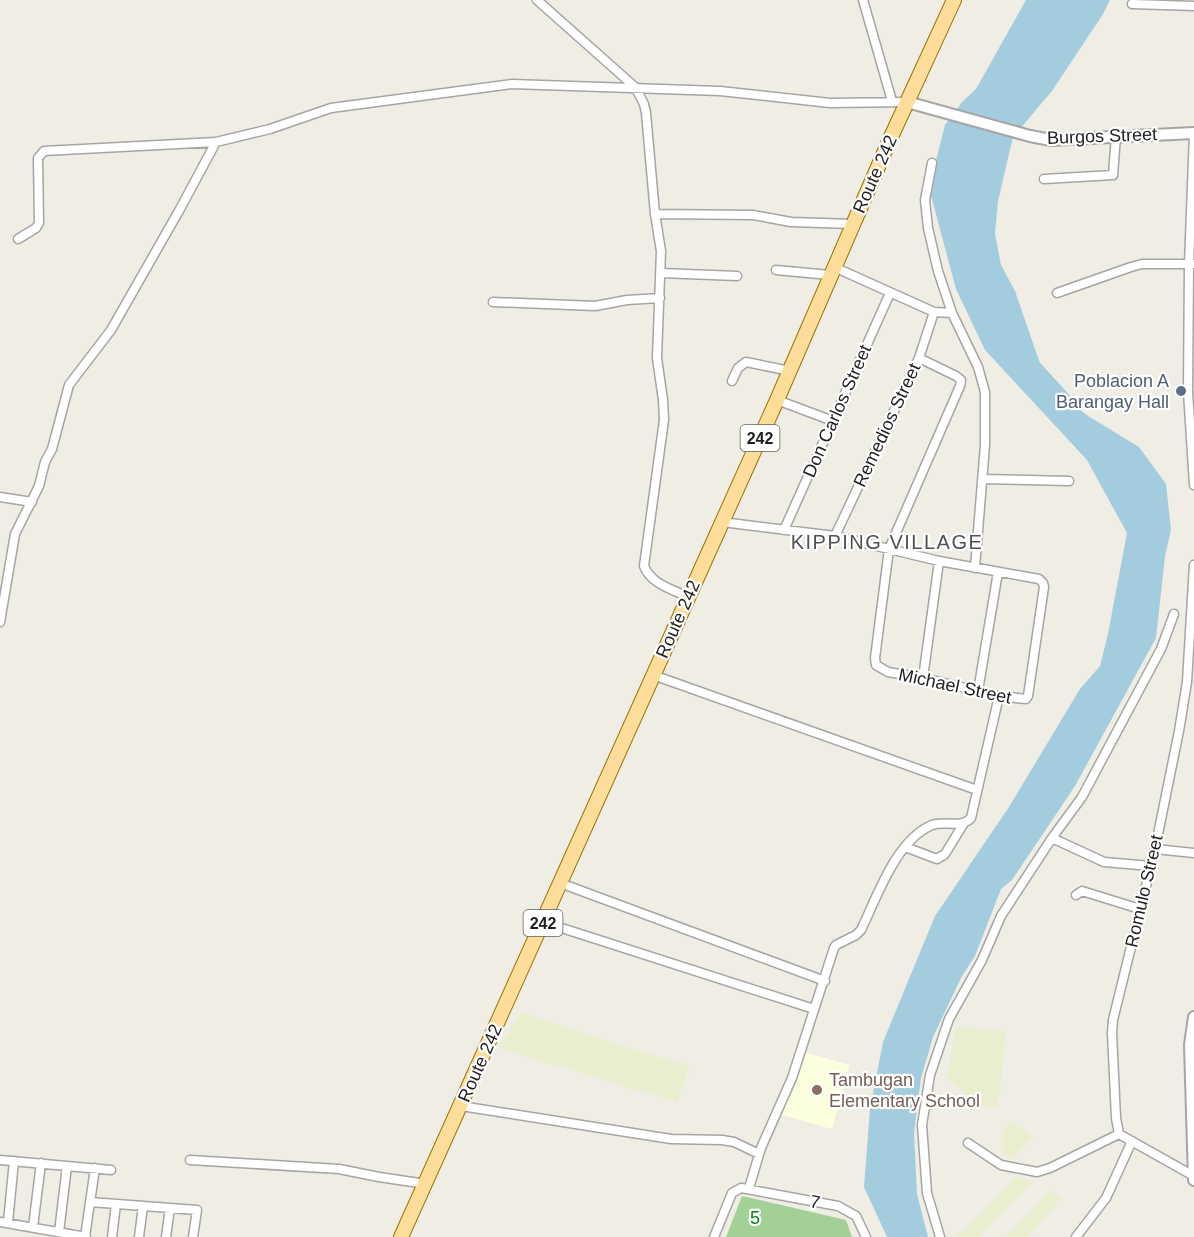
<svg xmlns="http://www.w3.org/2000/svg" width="1194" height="1237" viewBox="0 0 1194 1237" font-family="Arial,sans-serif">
	<rect width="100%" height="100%" fill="#efede4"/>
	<path fill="#fcffdd" d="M804,1052l46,13 -18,64 -50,-14z"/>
	<path fill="#e9efce" d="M522,1013l168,54 -13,35 -179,-54z
		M956,1026l50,6 -8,76 -22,-5 -29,-24z
		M1010,1120l23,17 -22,24 -11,-14 2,-14z
		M1015,1178l19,3 -55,56h-22z
		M1050,1190l12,8 -34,39h-22z"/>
	<path fill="#a3d097" d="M742,1196l104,24 6,17h-126z"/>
	<path fill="#a3ccde" d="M1026,0h84l-7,14 -51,77 -39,46 -15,64 -3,33 6,31 14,26 31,90 42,35 51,31 27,37 5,46 -6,26 -9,82 -81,148 -63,94 -11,9 -26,67 -13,20 -29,61 -12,41 -7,55 3,61 11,43h-41l-23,-50 6,-78 13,-67 52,-126 74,-109 71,-118 20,-23 8,-32 19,-101 -40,-73 -102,-110 -29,-61 -27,-101 16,-63 17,-23 14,-13z"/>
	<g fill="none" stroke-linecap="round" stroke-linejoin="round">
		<path stroke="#a3ccde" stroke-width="12" d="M1034,365l31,34"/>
		<defs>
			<path id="minor" d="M537,0l98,87 9,17 2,9 9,101 6,37 -4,107 6,42 1,20 -20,146c7,18 28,23 44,31
				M863,0l29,101
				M1132,4l62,2
				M1194,133l-5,131 -1,128 6,93
				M932,163l-7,37 3,28 10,43 14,42 26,54 7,25v53l-10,123
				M1044,179l69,-4 3,-39
				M655,214l98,1 38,7 62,2
				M18,239l18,-11 3,-5 -1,-65 6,-7 172,-9 54,-13 61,-21 181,-24 208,7 110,12 77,-1
				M834,267l100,45 18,1
				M776,270l54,5
				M661,273l76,3
				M1057,293l74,-26 11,-3h52
				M493,302l102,4 32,-6 33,-2
				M732,381l6,-13 8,-6 44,9
				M777,400l56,21
				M983,479l86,2
				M0,497l32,5
				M722,522l113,14 104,25 100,18 4,4 1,4 -16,109 -2,3 -27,-3 -76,-18 -35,-6 -12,-7 -1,-7 14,-109 71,-163 1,-6 -5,-4 -37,-18
				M784,530l106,-237
				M835,536l84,-178 15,-46
				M0,622l15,-88 24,-48 6,-24 7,-13 17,-64 42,-55 69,-121 36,-67
				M653,675l324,115
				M923,678l16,-117
				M978,691l20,-119
				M1052,838l52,24 47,4
				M905,847l32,12 8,-5 19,-31
				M1155,849l39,4
				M560,883l265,98
				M1076,895l6,-4 58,18
				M543,922l271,87
				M461,1106l210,33 51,1 12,2 25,12
				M968,1143l33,22 36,7 13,-4 69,-34
				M0,1160l111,10
				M190,1160l149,9 40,8 47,7
				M1192,1175l-73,-41 -3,-16 -4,-85 1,-13 42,-171 24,-118 8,-49 7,-117
				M749,1188l12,-40 31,-70 42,-130 2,-3 20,-10 5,-5c16,-33 35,-90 71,-105 13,-5 29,4 39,-7l28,-122
				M90,1202l107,8 -4,27
				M0,1222l86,15
				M8,1222l6,-61
				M33,1227l8,-64
				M59,1232l8,-66
				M85,1237l10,-69
				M112,1237l4,-33
				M139,1237l4,-31
				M166,1237l4,-29
				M714,1237l18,-44 9,-5 97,18 18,10 10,21
				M940,1237l-13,-44 -5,-68 8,-50 19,-56 33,-59 19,-44 51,-78 30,-41 79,-148 13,-35
				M1076,1237l30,-39 26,-57"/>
			<path id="tertiary" d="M907,102l123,34 21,4 143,-7
				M1194,1017l-4,28 4,135"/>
			<path id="primary" d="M401,1237l376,-837 114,-263 63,-137"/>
		</defs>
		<use href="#minor" stroke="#a5a5a5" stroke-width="11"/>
		<use href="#tertiary" stroke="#a5a5a5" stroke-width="14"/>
		<use href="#primary" stroke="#987300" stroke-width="16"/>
		<use href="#minor" stroke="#fff" stroke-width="8"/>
		<use href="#tertiary" stroke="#fff" stroke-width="10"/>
		<use href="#primary" stroke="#fedc9a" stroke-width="14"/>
	</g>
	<circle fill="#5c6f8a" stroke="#fff" stroke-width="2" cx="1181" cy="391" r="6"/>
	<circle fill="#8d6e63" stroke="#fff" stroke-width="2" cx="817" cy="1090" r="6"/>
	<g text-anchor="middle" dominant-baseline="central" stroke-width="4.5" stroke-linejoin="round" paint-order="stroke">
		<g fill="#fff" stroke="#626262" stroke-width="1.5">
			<rect x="740.5" y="425" width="39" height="26" rx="4.5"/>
			<rect x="523.5" y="910" width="39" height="26" rx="4.5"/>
		</g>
		<g font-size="16" font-weight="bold" fill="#1e1e1e">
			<text x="760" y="438">242</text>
			<text x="543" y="923">242</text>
		</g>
		<g font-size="18" fill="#1e1e1e" stroke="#fff">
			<text transform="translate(1102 136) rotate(-2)">Burgos Street</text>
			<text transform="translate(875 174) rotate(-66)">Route 242</text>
			<text transform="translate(837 411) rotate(-66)">Don Carlos Street</text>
			<text transform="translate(887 425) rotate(-65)">Remedios Street</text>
			<text transform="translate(678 619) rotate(-66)">Route 242</text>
			<text transform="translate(955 686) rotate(12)">Michael Street</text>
			<text transform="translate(1144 891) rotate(-77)">Romulo Street</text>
			<text transform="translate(480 1063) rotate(-66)">Route 242</text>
			<text transform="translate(815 1202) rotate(11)">7</text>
		</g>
		<g font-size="18" fill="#4e5e75" stroke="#fff" text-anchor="end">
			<text x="1169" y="381">Poblacion A<tspan x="1169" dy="21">Barangay Hall</tspan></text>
		</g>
		<g font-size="18" fill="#785e54" stroke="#fff" text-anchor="start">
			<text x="829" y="1080">Tambugan<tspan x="829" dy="21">Elementary School</tspan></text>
		</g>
		<g font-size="18" fill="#08801d" stroke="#fff">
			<text x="755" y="1218">5</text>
		</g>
		<g font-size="20" letter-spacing="1.5" fill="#515151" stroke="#fff">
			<text x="887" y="542">KIPPING VILLAGE</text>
		</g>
	</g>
</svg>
